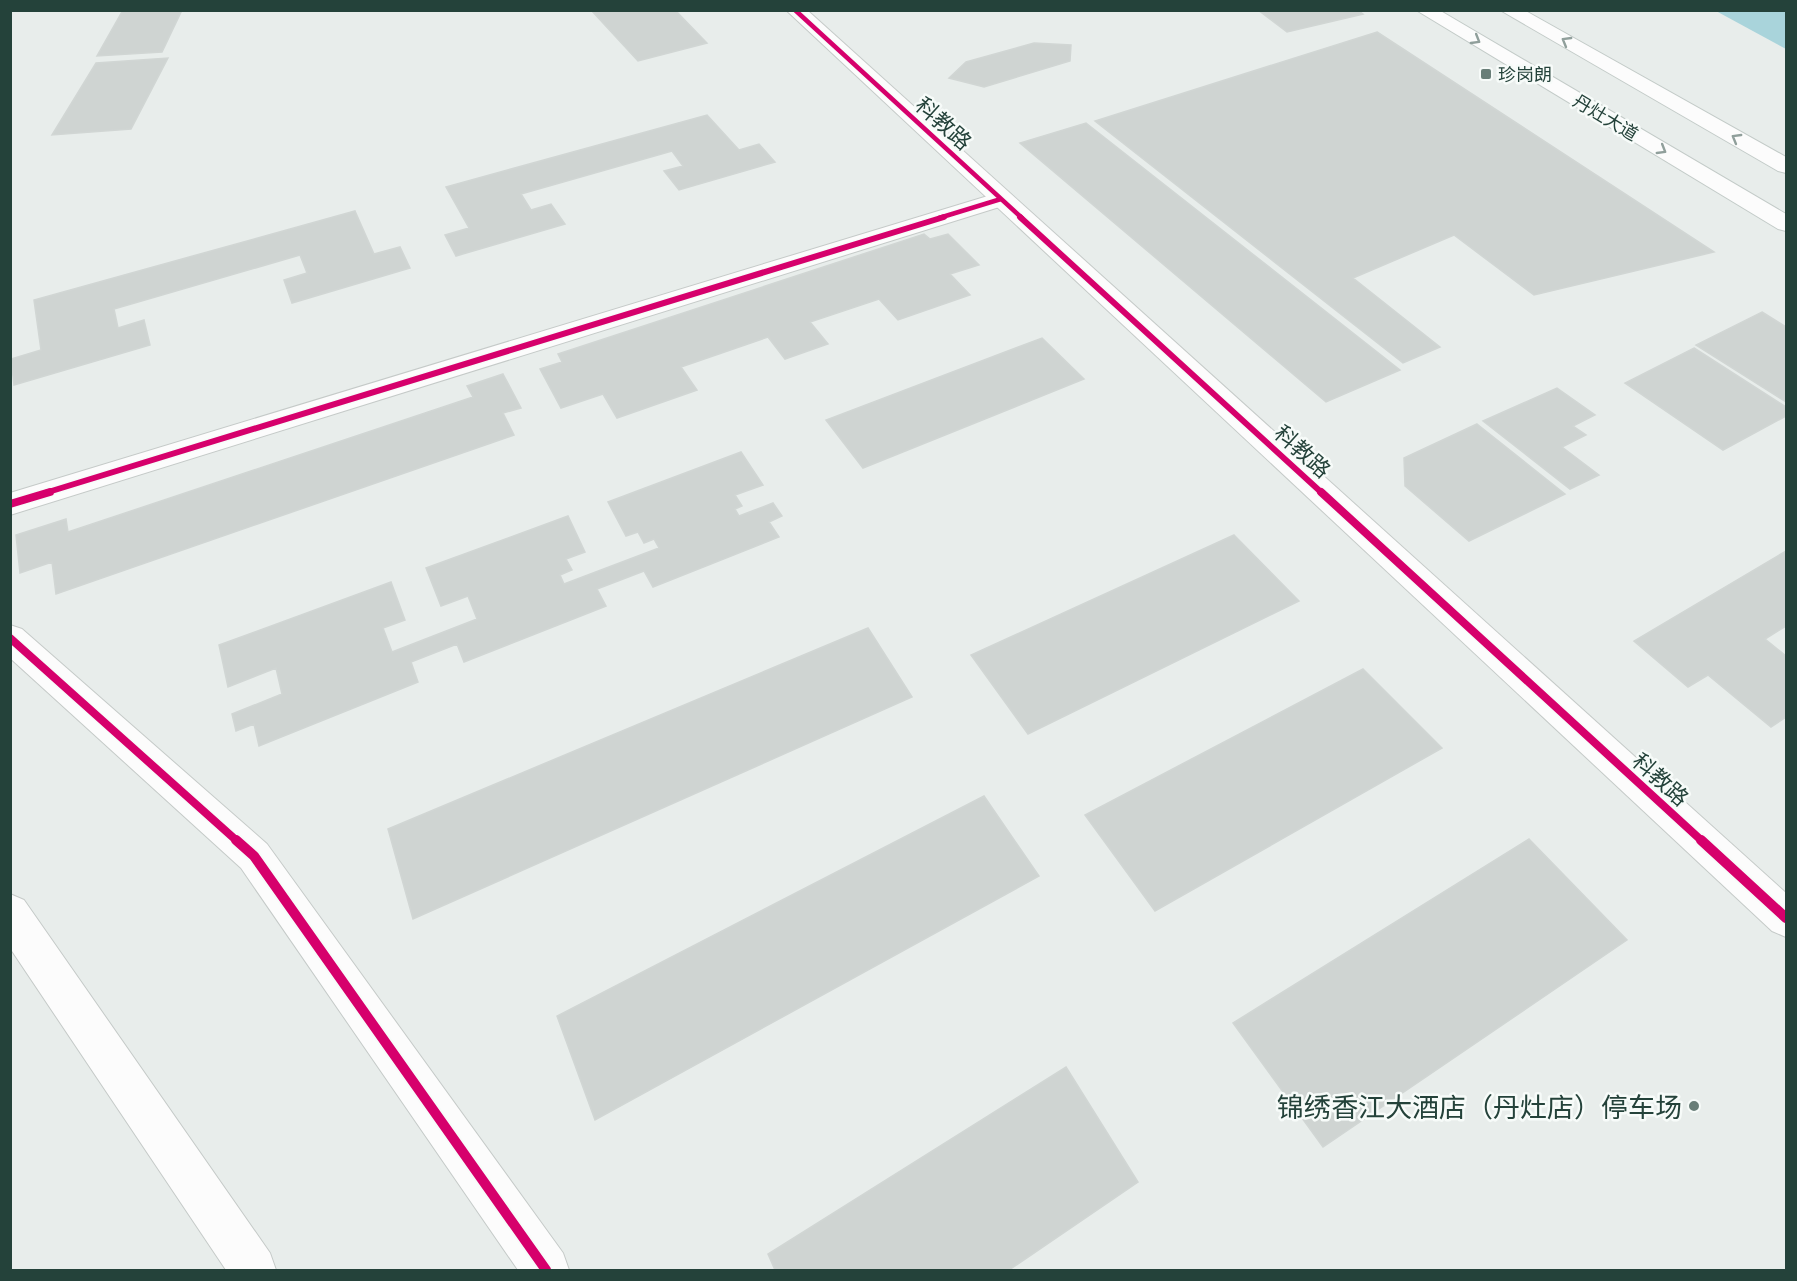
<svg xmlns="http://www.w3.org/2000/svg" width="1797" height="1281" viewBox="0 0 1797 1281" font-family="Commissioner,'Noto Sans SC',sans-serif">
	<rect width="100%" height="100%" fill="#e8edeb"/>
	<path fill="#a9d4db" d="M1716,11h70v38z"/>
	<path fill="#cfd4d2" stroke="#d1d6d4" stroke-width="1.5" d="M123,10h59l-20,42 -65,4z
		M591,10h84l32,33 -69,18z
		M1258,10h100l5,4 -76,18z
		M1377,32l337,220 -180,43 -80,-60 -101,43 87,69 -37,16 -308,-242z
		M1034,43l37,2 -1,16 -86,26 -35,-9 17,-16z
		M168,58l-37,71 -79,6 44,-72z
		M707,115l32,35 20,-6 16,18 -96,28 -15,-19 19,-5 -11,-15 -151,43 10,16 20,-6 14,20 -109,32 -11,-21 24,-7 -23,-41z
		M1086,123l314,247 -74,32 -306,-259z
		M355,211l19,43 26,-7 10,21 -118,35 -8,-23 23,-7 -7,-18 -186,54 4,19 26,-8 6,25 -136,40 -3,-26 30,-9 -7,-50z
		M924,234l6,5 18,-5 31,31 -29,9 20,21 -72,25 -19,-21 -69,23 18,22 -43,15 -17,-22 -87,30 16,23 -80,28 -14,-24 -42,14 -21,-39 22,-7 -4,-8z
		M1762,312l24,15v75l-90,-57z
		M1042,338l42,41 -221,89 -37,-48z
		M1694,348l92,59v9l-63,34 -98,-67z
		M503,374l18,34 -18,5 11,22 -458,159 -4,-32 -32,11 -4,-38 50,-16 2,13 405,-135 -6,-11z
		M1557,388l38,27 -22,11 13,9 -24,12 37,28 -29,14 -87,-68z
		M1477,424l88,70 -96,47 -64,-55 -1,-28z
		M741,452l22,33 -28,10 7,11 -7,3 4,7 34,-13 9,13 -13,6 10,15 -126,50 -9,-16 -47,18 9,17 -142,56 -7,-18 -46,18 7,20 -159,64 -5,-22 -18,7 -4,-17 50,-20 -6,-26 -48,19 -9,-42 172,-63 14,38 -22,8 9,24 85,-33 -9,-23 -27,10 -15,-38 142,-52 17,36 -19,7 6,11 -12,5 4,9 95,-36 -5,-9 -10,4 -6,-11 -12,4 -18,-34z
		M1234,535l65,66 -271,133 -57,-79z
		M1786,551v75l-21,13 21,17v61l-15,10 -63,-52 -20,12 -54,-46z
		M868,628l44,69 -499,222 -25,-90z
		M1363,669l79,79 -287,163 -70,-96z
		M984,796l55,80 -444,244 -38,-104z
		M1529,839l98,101 -304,207 -90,-124z
		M1066,1067l72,115 -129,88h-234l-7,-16z"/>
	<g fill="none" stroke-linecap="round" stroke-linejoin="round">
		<defs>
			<path id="minor" d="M1001,192l8,2 4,5 -4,5 -999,311v-22z
				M10,625l12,4 245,215 296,409 6,17h-51l-277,-402 -231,-210z
				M10,894l14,6 246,353 6,17h-50l-216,-322z"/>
			<path id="tertiary" d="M786,10h21l979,883v44l-14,-6z"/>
			<path id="secondary" d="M1416,10h23l347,204v17l-8,-2z
				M1500,10h24l262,147v16l-8,-2z"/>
		</defs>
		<use href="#minor" stroke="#c5cac8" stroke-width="2"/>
		<use href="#tertiary" stroke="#c5cac8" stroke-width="2"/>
		<use href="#secondary" stroke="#c3cbc8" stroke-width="2"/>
		<use href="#minor" fill="#fcfcfc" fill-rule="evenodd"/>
		<use href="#tertiary" fill="#fcfcfc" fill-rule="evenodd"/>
		<use href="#secondary" fill="#fcfcfc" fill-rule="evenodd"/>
		<defs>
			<path id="cycleway-far3" d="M795,10l227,208
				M939,218l62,-19"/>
			<path id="cycleway-far2" d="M1020,217l302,276
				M45,493l899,-276"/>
			<path id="cycleway-far1" d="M1321,492l381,349
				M10,504l40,-12
				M10,638l227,203"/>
			<path id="cycleway" d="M236,840l18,16 292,414
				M1701,840l85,78"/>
		</defs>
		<use href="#cycleway-far3" stroke="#f7fbf9" stroke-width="7"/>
		<use href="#cycleway-far2" stroke="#f7fbf9" stroke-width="9"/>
		<use href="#cycleway-far1" stroke="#f7fbf9" stroke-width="11"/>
		<use href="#cycleway" stroke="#f7fbf9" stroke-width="14"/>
		<use href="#cycleway-far3" stroke="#d6006c" stroke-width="4.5"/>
		<use href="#cycleway-far2" stroke="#d6006c" stroke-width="6"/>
		<use href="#cycleway-far1" stroke="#d6006c" stroke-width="8"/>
		<use href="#cycleway" stroke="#d6006c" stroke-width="10"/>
	</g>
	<defs><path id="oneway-chevron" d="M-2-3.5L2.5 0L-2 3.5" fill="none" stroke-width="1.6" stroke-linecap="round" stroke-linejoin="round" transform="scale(1.5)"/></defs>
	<g stroke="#909f9b">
		<use href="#oneway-chevron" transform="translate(1476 40) rotate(31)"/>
		<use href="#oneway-chevron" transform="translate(1566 41) rotate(-150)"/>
		<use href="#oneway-chevron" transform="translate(1736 138) rotate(-150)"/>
		<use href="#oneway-chevron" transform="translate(1662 150) rotate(31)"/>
	</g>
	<g fill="#697e78" stroke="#f7fbf9" stroke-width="2">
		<rect x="1480" y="68" width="12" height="12" rx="3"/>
		<circle cx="1694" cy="1106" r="6"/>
	</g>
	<g text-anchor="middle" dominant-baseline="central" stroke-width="5" stroke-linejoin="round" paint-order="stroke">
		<g font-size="18" fill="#24423a" stroke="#f7fbf9" text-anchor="start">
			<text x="1498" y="74">珍岗朗</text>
		</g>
		<g font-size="18" fill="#24423a" stroke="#f7fbf9">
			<text transform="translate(1606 117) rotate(31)">丹灶大道</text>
		</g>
		<g font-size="22" fill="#24423a" stroke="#f7fbf9">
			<text transform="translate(944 123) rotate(42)">科教路</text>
			<text transform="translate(1303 451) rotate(42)">科教路</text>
			<text transform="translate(1661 779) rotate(42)">科教路</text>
		</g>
		<g font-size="27" fill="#24423a" stroke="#f7fbf9" text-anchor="end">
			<text x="1682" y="1106">锦绣香江大酒店（丹灶店）停车场</text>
		</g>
	</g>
	<rect width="1797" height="1281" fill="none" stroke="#24423a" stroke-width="24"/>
</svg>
